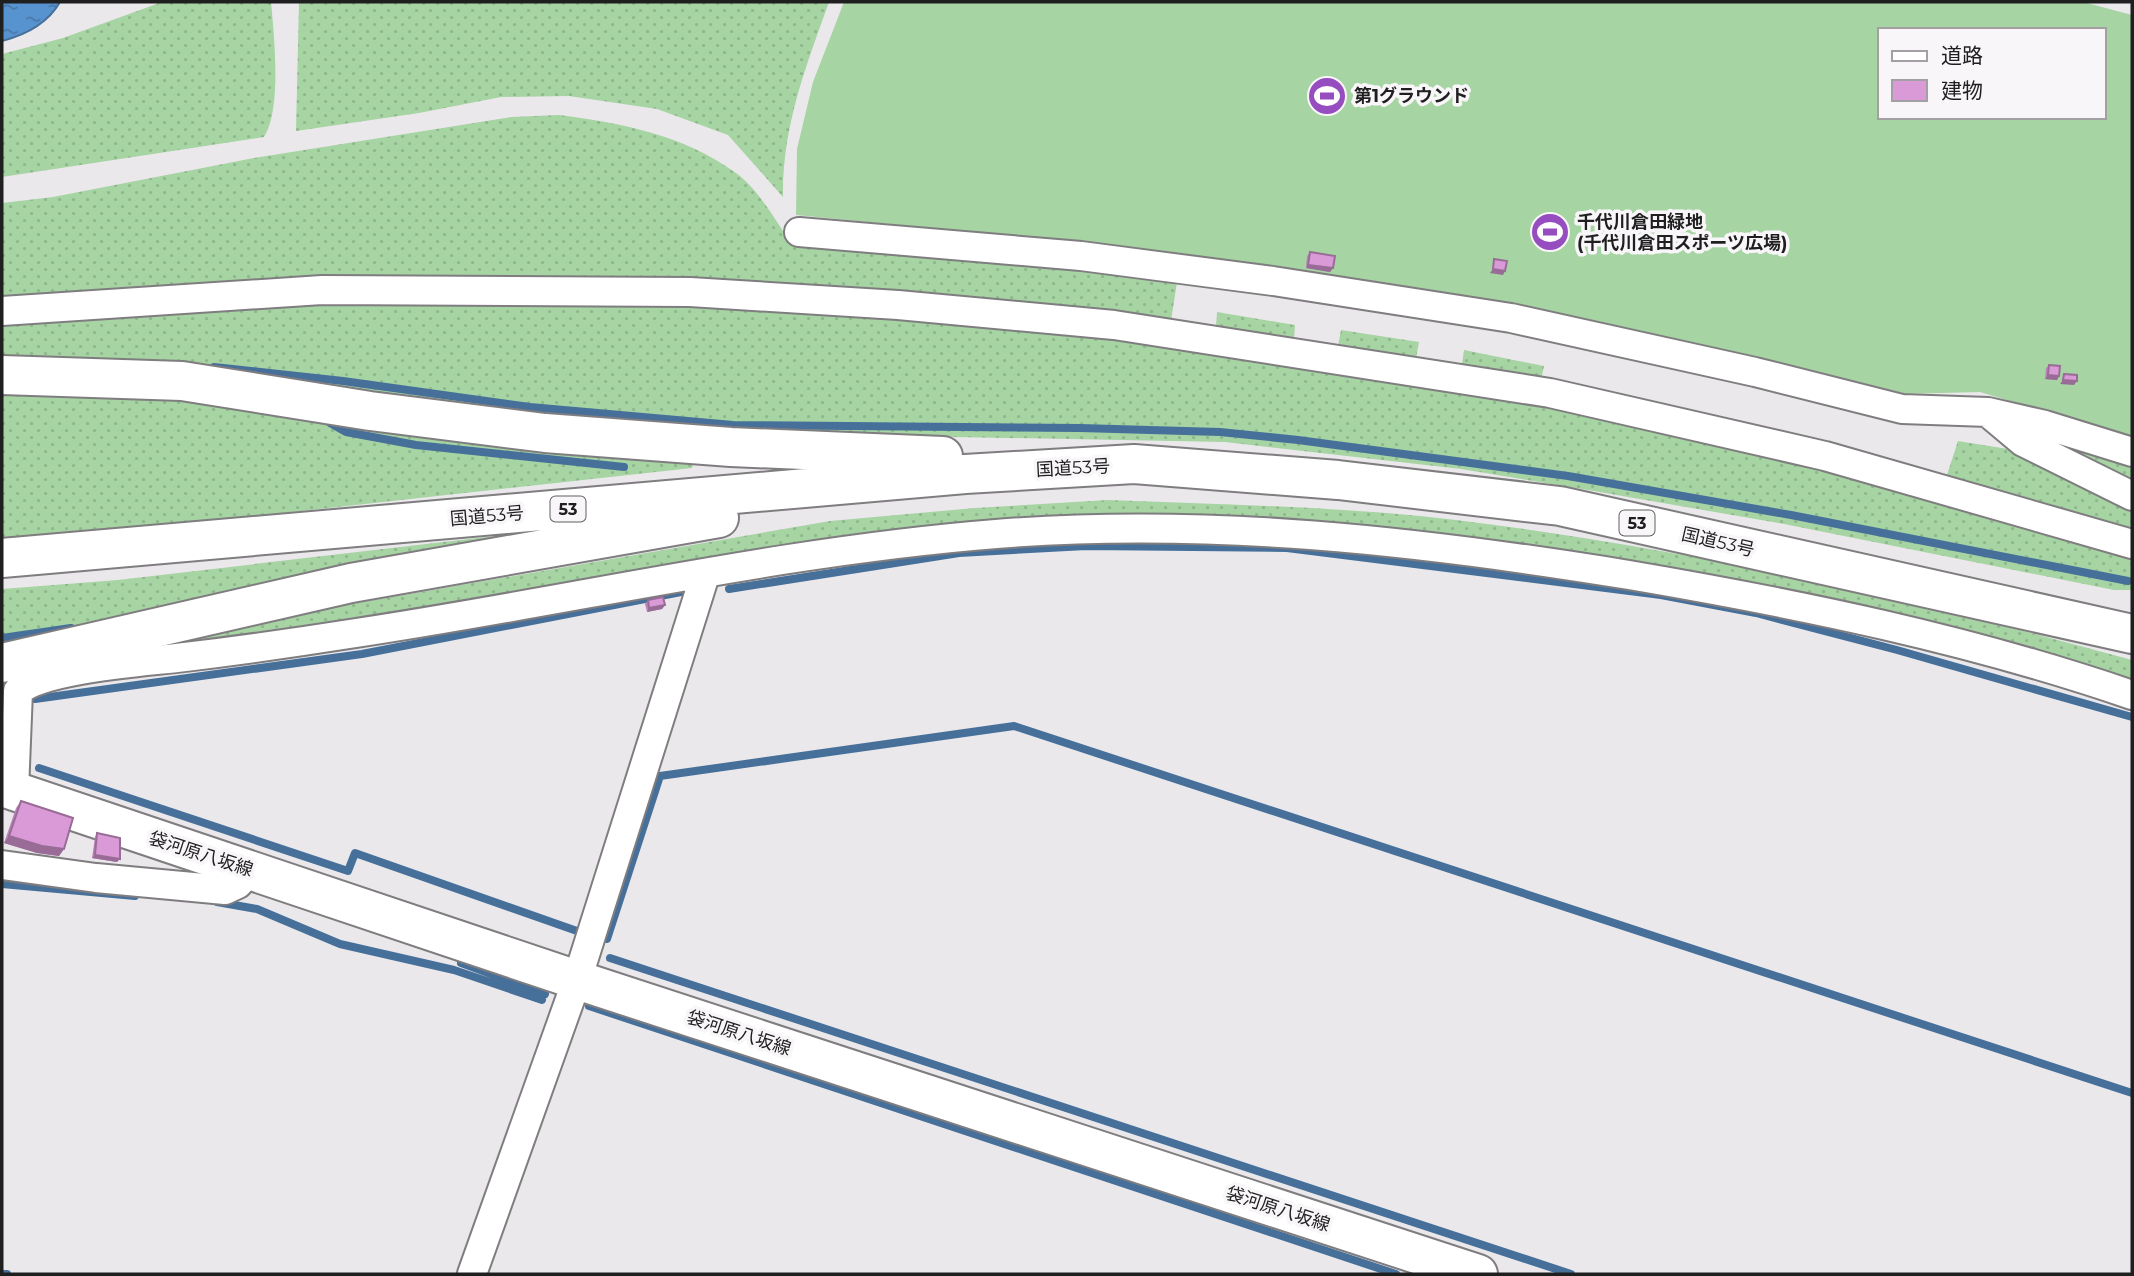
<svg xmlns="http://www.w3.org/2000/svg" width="2134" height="1276" viewBox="0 0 2134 1276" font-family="Montserrat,'Noto Sans JP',sans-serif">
	<defs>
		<pattern id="grass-dots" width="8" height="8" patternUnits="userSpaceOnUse" patternTransform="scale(1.75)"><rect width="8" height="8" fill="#a6d4a3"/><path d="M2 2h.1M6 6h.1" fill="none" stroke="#8fb68c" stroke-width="1.8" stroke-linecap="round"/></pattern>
		<pattern id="water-ripples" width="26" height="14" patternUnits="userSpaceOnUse" patternTransform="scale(1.75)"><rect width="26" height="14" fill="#5793cf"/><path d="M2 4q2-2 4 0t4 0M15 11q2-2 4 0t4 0" fill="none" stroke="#4877a8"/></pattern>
	</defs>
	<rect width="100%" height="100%" fill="#ebe8eb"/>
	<path fill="url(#grass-dots)" d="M162,2h109c3,33 11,107 -7,135l-262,40v-123l61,-16z
		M299,2h530c-23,64 -47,125 -46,195l-55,-62 -71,-26 -88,-13 -68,1 -82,16 -123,18z
		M559,115c62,8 125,20 177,58 23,17 40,48 56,72l155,11 230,26 -6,39c-227,-18 -454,-44 -681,-45 -163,0 -326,8 -488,22v-95l51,-6 201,-39 257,-41z
		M352,303l353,4 364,25 403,61 240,46 420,114v37h-18l-330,-66 -202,-35 -121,-20 -236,-27 -535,-10 -688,-71v-40z
		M1217,312l78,13 -1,15 -78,-13z
		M1341,330l78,12 -3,16 -78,-12z
		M1464,350l80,16 -3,14 -79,-16z
		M2,391l129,2 563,67 -2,8 -690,76z
		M2025,433l107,31v24z
		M1958,441l56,9 118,56v27l-186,-55z
		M1108,500c116,5 233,6 348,20 229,28 454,79 676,140v26l-235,-67 -775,-99 -727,101 -244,27 149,-35 530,-92 145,-13z
		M529,532l-527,119v-62l116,-9z"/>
	<path fill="#a6d4a3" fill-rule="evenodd" d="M844,2h1239l49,13v423l-152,-46 -79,2 -153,-39 -264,-55 -346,-52 -342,-33 1,-66 16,-67zM1880,30h224v87h-224z"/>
	<path fill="url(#water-ripples)" stroke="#46709a" stroke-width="2" d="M2,2h58c-12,21 -35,33 -58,39z"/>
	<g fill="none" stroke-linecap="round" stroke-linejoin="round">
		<path stroke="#46709a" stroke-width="8" d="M214,367l129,14 187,26 203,18 347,3 140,4 78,8 270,36 223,39 337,66
			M330,423l16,9 70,13 208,22
			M729,589l230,-36 127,-7 201,2 374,47 95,18 141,37 235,67
			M2,638l69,-10
			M35,699l327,-45 319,-62
			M39,768l309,103 7,-18 222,78
			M2,884l133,12
			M217,902l40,7 83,35 114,26 88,30
			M607,939l53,-163 354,-50 1118,367
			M610,958l961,316
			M461,963l84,31
			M589,1006l807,268
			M2,1274h5"/>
		<defs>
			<path id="street" d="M799,232l282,24 192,25 238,37 244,54 147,37 86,3 57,13 87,27
				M2,311l320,-21 368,2 208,13 216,20 436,68 275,63 307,88
				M1992,416l31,26 109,54
				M14,791l4,-100c27,-23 128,-29 167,-34 57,-7 114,-15 171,-24 213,-32 425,-82 640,-99 212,-17 424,7 633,41 170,29 340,64 503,120
				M2,865l94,13 129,12 13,-6 12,-14
				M472,1274l105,-294 128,-405"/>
			<path id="secondary" d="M2,787l575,193 901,294"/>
			<path id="highway" d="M2,375l180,6 188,30 175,22 186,14 212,9
				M2,558l963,-84 169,-10 204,16 222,26 572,128
				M2,663l349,-80 368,-65"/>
		</defs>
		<use href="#street" stroke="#7f7d7f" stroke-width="32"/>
		<use href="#secondary" stroke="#7f7d7f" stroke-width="42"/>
		<use href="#highway" stroke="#7f7d7f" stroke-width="42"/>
		<use href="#street" stroke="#fff" stroke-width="28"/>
		<use href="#secondary" stroke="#fff" stroke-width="38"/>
		<use href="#highway" stroke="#fff" stroke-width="38"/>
	</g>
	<path fill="#bb84b9" d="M1310,252l23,16 -3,4 -24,-4 1,-12z
		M2049,365l10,11 -2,4 -12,-1 1,-11z
		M648,600l17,5 -3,4 -15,3 -2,-8z
		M21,801l43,48 -5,7 -22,-3 -33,-10 12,-35z
		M97,833l20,29 -25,-4 3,-21z"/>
	<path fill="#986c96" d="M1308,265l25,3 -3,4 -24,-4z
		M1493,269l12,2 -2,4 -13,-2z
		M2048,375l11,1 -2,4 -12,-1z
		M2063,380l14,1 -3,4 -14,-1z
		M665,605l-3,4 -15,3 2,-4z
		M9,836l55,13 -5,7 -22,-3 -33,-10z
		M95,855l25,4 -3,3 -25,-4z"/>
	<path fill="#d99ad7" stroke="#986c96" stroke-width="2" d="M1310,252l25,4 -2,12 -25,-3z
		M1494,259l13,2 -2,10 -12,-2z
		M2049,365l11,1 -1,10 -11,-1z
		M2064,374l13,1v6l-14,-1z
		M663,597l2,8 -16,3 -1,-8z
		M21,801l52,17 -9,31 -22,-3 -33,-10z
		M97,833l23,5v21l-25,-4z"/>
	<defs>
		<symbol id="stadium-disc" viewBox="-11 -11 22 22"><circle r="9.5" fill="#954dc0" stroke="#f8f6f8"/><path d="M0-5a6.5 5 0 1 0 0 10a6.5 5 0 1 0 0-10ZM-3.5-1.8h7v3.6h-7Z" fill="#fff"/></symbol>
	</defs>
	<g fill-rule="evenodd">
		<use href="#stadium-disc" x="1305" y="74" width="44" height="44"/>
		<use href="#stadium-disc" x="1528" y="210" width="44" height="44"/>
	</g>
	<g text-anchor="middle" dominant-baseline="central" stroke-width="7" stroke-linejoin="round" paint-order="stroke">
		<g fill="#f8f6f8" stroke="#616061" stroke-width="2">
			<rect x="550.5" y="496.5" width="35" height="25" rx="5"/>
			<rect x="1619.5" y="510.5" width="35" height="25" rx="5"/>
		</g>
		<g font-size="16" font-weight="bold" fill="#201f20">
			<text x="568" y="509">53</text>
			<text x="1637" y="523">53</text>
		</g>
		<g font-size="18" font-weight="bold" fill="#201f20" stroke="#f8f6f8" text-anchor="start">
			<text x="1354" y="96">第1グラウンド</text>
			<text x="1577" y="222">千代川倉田緑地<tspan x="1577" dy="21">(千代川倉田スポーツ広場)</tspan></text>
		</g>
		<g font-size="18" fill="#201f20" stroke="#f8f6f8">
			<text transform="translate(1073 468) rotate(-3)">国道53号</text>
			<text transform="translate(487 516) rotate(-5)">国道53号</text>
			<text transform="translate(1718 542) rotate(13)">国道53号</text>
			<text transform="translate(201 854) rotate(18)">袋河原八坂線</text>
			<text transform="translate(739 1033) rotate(18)">袋河原八坂線</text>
			<text transform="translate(1278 1209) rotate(18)">袋河原八坂線</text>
		</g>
	</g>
	<rect width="2134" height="1276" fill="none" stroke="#201f20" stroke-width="7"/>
	<rect x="1878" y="28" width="228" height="91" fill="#f8f6f8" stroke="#a2a0a2" stroke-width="2"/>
	<rect x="1892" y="51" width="35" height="10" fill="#ffffff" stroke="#a2a0a2" stroke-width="2"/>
	<text x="1941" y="63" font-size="21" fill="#201f20">道路</text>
	<rect x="1892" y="80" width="35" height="21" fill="#d99ad7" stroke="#a2a0a2" stroke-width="2"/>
	<text x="1941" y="98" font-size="21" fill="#201f20">建物</text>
</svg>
